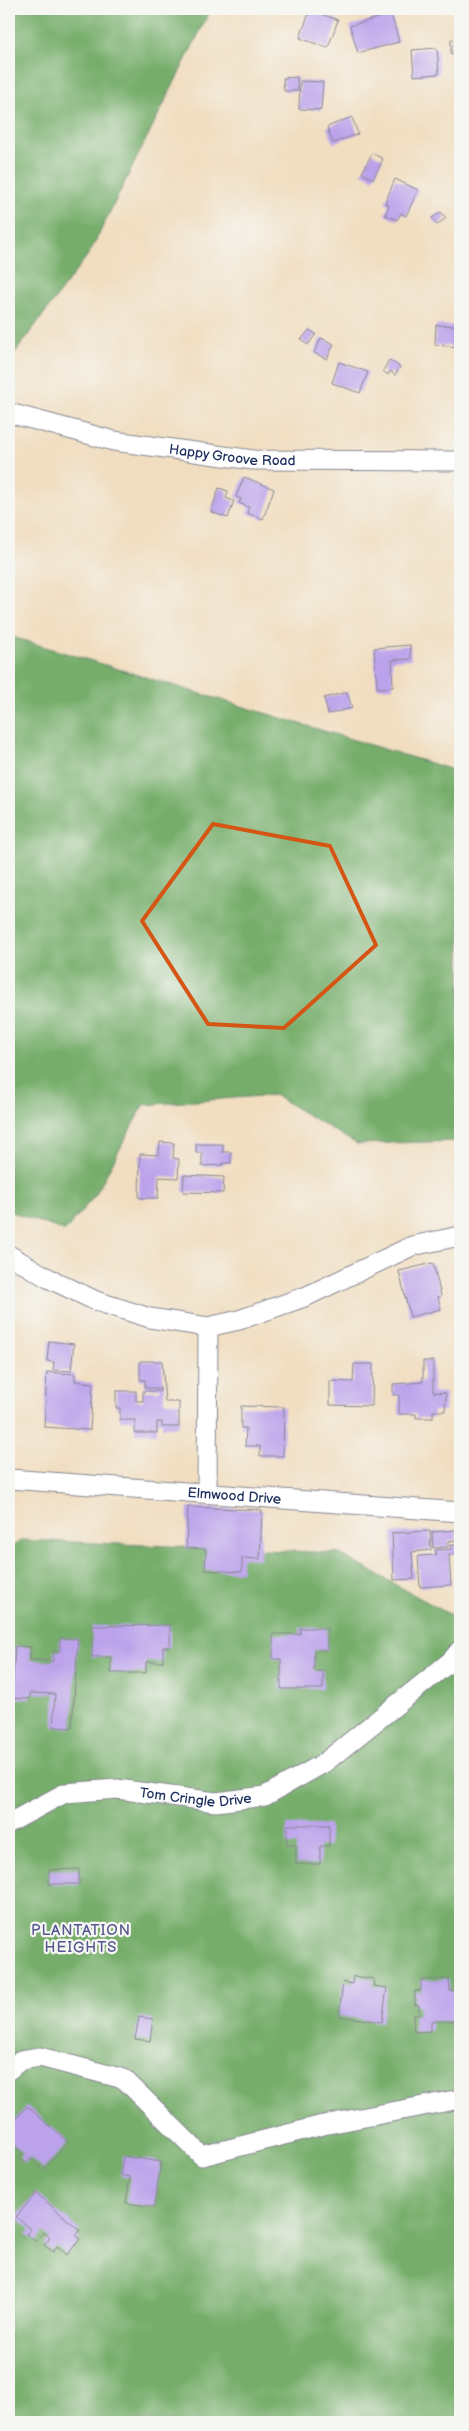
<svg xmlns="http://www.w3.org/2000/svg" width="469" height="2431" viewBox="0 0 469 2431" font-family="'Balsamiq Sans',sans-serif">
	<rect width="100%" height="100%" fill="#f6f6f2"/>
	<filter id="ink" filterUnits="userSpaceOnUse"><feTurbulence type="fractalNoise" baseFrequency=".02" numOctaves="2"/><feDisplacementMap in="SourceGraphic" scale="10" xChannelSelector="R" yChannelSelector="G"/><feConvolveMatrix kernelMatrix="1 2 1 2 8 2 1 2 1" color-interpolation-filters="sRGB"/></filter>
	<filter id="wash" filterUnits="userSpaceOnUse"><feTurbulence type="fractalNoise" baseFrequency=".0096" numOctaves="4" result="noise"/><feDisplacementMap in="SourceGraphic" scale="20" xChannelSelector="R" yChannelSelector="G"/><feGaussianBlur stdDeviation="1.12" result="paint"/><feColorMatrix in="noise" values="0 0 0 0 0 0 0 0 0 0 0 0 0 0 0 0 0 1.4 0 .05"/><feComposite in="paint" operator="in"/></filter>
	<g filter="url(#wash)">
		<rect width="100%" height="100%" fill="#f1dec1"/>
		<path fill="#76ad6b" stroke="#486e64" d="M9,9h202l-121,243 -81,109z
			M9,636l451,136v369l-103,3 -83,-49 -131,10 -47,89 -31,37 -56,-20z
			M21,1540l317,13 122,67v802h-451v-872z"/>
		<g id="blocks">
			<path fill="#bca2eb" d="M310,10l28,10 -10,28 -28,-10z
				M391,14l8,28 -41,11 -8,-27z
				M451,39l9,1v14h-9z
				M437,48l2,26 -25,2 -2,-26z
				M297,77l1,14h-14l-1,-13z
				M300,81l23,1 -2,28 -22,-1z
				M352,117l6,17 -25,9 -6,-16z
				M372,153l11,6 -10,20 -11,-6z
				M395,179l23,11 -12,26 -5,-3 -4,7 -12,-5 4,-10 -4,-2z
				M441,212l5,6 -9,7 -5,-7z
				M436,325l24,1v21l-25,-2z
				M309,330l7,4 -8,11 -7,-5z
				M321,338l13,6 -7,15 -13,-6z
				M389,360l11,7 -5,8 -5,-4 -2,4 -5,-4z
				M339,362l29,10 -8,21 -28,-10z
				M244,477l30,12 -11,30 -16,-6 2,-6 -10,-4 2,-4 -5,-2z
				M219,488l9,3 -2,7 8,3 -6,17 -17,-6z
				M410,645l1,14 -19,1 1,27 -16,1 -3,-40z
				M347,692l5,16 -24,6 -4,-16z
				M160,1142l14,1 -1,15 6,1 -1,19 -19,-1 -1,21h-19l1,-44 19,1z
				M196,1144h27v8h8v11h-8v2l-21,1v-13h-6z
				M184,1175l40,2 -1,16 -40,-1z
				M433,1263l8,33 -3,1 3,12 -31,8 -11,-46z
				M49,1341l25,3 -3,27 -18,-1 1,-8 -7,-1z
				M140,1361h22l3,41h14v25h-17v-5h-5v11h-22v-13h-15v-12h-4v-17h20v10h7v-10h17v-3h-15v-8h-5z
				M423,1361h10v31l13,1 -1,18h-12v7h-17v-4h-17v-19h-6v-11l30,-2z
				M354,1364h19l-1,42 -42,-1v-24l23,1z
				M47,1372l28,2v7l18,2 -3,47 -46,-3z
				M241,1406l43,1 -1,49h-23v-10h-15l1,-18h-5z
				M188,1507l74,3 -2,49 -18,-1v14l-37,-2 1,-21 -20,-1z
				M456,1530l1,10 -9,1v6l-15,1 -1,-16z
				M430,1531l1,19 -19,2 2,27 -20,1 -2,-47z
				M450,1545h7l1,9 -9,1 2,30 -31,2 -2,-31 18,-1 -1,-5 16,-1z
				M170,1625v22h-7v15h-17v11h-35v-16h-19v-31z
				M300,1628h27v22h-13v21h9v18h-42v-30h-8v-25h27z
				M60,1638l18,1 -6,89 -19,-1 2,-33 -25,-1v6l-18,-1 3,-52 16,1 -1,13 23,1 1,-10h6z
				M287,1825h42v21h-9v18h-24v-19h-9z
				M79,1869v15h-30v-14z
				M353,1976l21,3 -1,7 14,2 -5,34 -43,-6 4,-34 9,2z
				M449,1979l1,12h10v38h-4l-1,-8h-24v10l-17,1 -1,-17h6v-10h-4v-14h6v-11z
				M139,2017l14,2 -3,22 -15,-2z
				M27,2106l41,36 -25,28 -13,-12 -5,6 -6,-6 4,-5 -14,-13v-25l6,5z
				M123,2156l38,6 -7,45 -28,-4 4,-26 -10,-2z
				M36,2193l44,37 -4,5 4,4 -13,16 -10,-9 -4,6 -9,-7 6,-7 -6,-6 -8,10 -10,-8 5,-5 -15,-12z"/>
		</g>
	</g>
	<g filter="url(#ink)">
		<use href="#blocks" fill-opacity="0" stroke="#868690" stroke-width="1"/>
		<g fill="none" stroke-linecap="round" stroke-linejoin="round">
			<defs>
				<g id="street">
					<path id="s1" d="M9,413l105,28 139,19 207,1"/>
					<path d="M9,1255l39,23 48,23 54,17 58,9 31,-7 68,-24 105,-50 48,-10"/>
					<path id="s2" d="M9,1479l451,33"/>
					<path d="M207,1492l1,-165"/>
					<path id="s3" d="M9,1823l56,-30 52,-4 99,13 49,-6 59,-33 127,-102 9,-11"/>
					<path d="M9,2070l12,-10 19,-3 84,22 78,77 121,-31 137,-26"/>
				</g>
			</defs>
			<use href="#street" stroke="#868690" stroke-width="21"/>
			<use href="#street" stroke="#fff" stroke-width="19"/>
		</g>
	</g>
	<path fill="none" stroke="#d45514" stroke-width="4" stroke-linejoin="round" d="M213,824l117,22 46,99 -92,83 -76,-4 -66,-103z"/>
	<g text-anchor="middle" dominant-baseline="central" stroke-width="4.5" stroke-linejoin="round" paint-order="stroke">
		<g font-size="14" fill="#1b2f5e" stroke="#f6f6f2">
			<text stroke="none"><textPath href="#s1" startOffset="228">Happy Groove Road</textPath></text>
			<text stroke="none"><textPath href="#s2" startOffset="226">Elmwood Drive</textPath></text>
			<text stroke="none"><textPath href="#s3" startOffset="195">Tom Cringle Drive</textPath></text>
		</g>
		<g font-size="15" letter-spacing="1" fill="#53578f" stroke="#f6f6f2">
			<text x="81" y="1930">PLANTATION<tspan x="81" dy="17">HEIGHTS</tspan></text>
		</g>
	</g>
	<rect width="469" height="2431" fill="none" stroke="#f6f6f2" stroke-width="30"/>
</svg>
